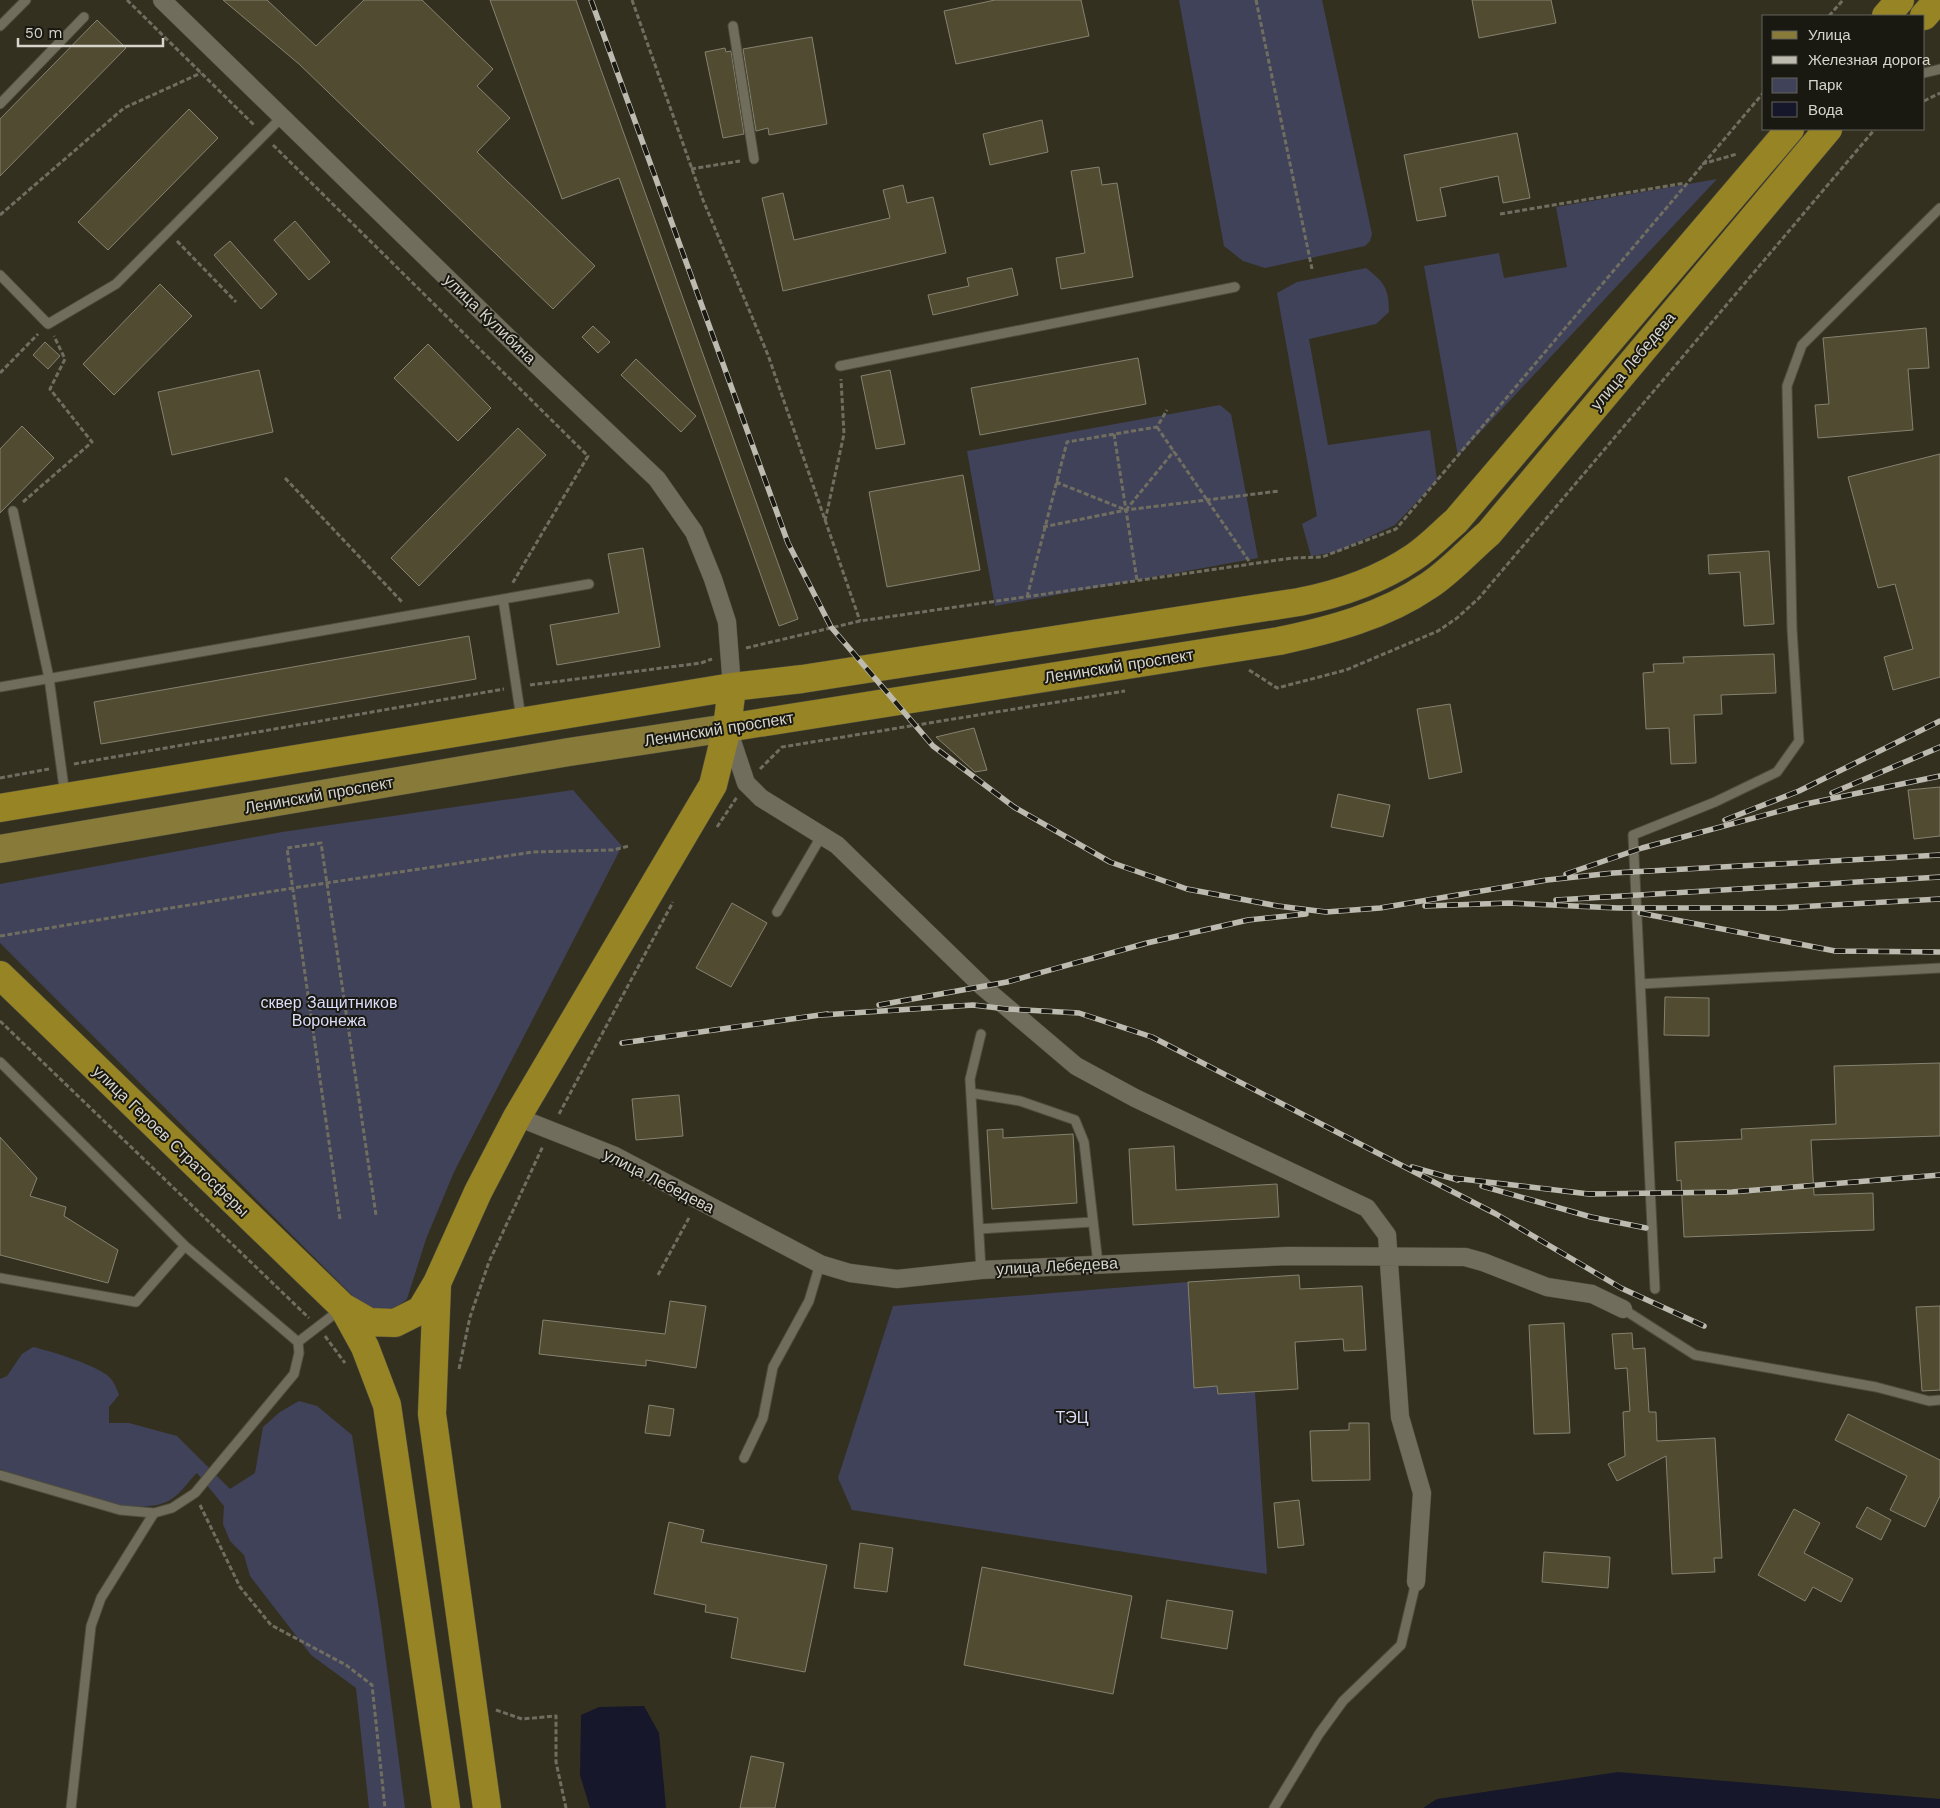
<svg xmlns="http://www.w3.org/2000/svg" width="1940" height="1808" viewBox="0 0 1940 1808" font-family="'Work Sans',sans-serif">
	<rect width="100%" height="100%" fill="#333020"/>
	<path fill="#404259" d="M1179,0h143l50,234 -2,7 -5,5 -100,22 -22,-7 -19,-15z
		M1717,179l-259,277 -34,-190 75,-13 5,25 63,-11 -11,-60z
		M1366,268c18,14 23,20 23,44l-13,12 -67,15 19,106 102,-15 7,50 -42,45 -59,27 -25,4 -9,-32 15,-8 -40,-223 20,-11z
		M1220,405l11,9 27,144 -263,48 -28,-155z
		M573,790l49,56 -168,326 -28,67 -19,60 -13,10 -15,3 -15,-5 -364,-364v-59l282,-52z
		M1188,1282l6,106 23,-2 1,8 37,-2 12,182 -415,-64 -14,-32 55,-172z
		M33,1347c18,4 59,17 74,28 7,6 9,12 12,20l-10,12v16h20l48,13 53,53 25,-16 8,-46 17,-15 19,-11 18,5 35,29 29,188 24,185h-36l-13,-120 -45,-33 -61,-79 -6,-21 -14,-14 -7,-17 1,-18 -27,-33c-8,7 -15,19 -24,25 -35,26 -136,-13 -173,-29v-90l7,-3 15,-22z"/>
	<path fill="#17172c" d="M644,1706l15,27 7,75h-76l-10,-33 1,-60 18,-8z
		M1618,1772l322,27v9h-517l14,-9z"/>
	<path fill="#504b31" stroke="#858270" d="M223,0h44l49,46 48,-46h58l71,69 -16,17 33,32 -33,34 118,114 -42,43 -254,-245z
		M490,0h86l222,619 -19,7 -160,-448 -57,21z
		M995,0h86l8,36 -133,28 -12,-53z
		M1472,0h79l5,23 -77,15z
		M97,20l29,28 -126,128v-57z
		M812,37l15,87 -58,11 -1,-7 -12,3 -13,-82z
		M725,48l1,4 5,-1 13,83 -21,4 -18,-86z
		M189,109l29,29 -110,112 -30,-28z
		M1042,120l6,32 -58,13 -7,-31z
		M1517,133l13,65 -27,5 -5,-27 -58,12 6,28 -29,5 -13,-66z
		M1099,167l3,18 15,-2 16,94 -72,12 -5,-31 29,-5 -14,-82z
		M903,185l4,18 26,-6 13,56 -163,38 -21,-93 21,-5 11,47 96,-22 -7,-28z
		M295,221l35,41 -21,18 -35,-40z
		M230,241l47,53 -16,15 -47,-54z
		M1012,268l6,27 -85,20 -5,-20 41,-9 -2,-8z
		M160,284l32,32 -78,79 -31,-31z
		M593,326l17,16 -12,11 -16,-16z
		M1926,328l3,40 -21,1 5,61 -95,8 -3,-33 14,-1 -6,-66z
		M45,342l15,14 -12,13 -15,-14z
		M428,344l63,64 -33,33 -64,-63z
		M1138,358l8,46 -166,31 -9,-47z
		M636,359l60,57 -15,16 -60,-57z
		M259,370l14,62 -101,23 -14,-63z
		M890,370l15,74 -29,5 -15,-73z
		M22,426l32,32 -54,55v-64z
		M518,428l28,27 -127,131 -28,-28z
		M1940,454v223l-47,13 -9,-33 29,-8 -18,-65 -17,4 -30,-111z
		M963,475l17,95 -93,17 -18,-95z
		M643,548l17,99 -103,18 -7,-40 69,-12 -11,-59z
		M1769,551l5,73 -30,2 -4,-54 -31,2 -1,-19z
		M469,636l7,43 -375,65 -7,-42z
		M1774,654l2,39 -55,2 1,19 -28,1 2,48 -25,1 -2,-36 -23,1 -3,-56 11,-1 -1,-8 31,-1 -1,-6z
		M1450,704l12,68 -33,7 -12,-70z
		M974,728l13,42 -12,2 -39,-35z
		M1940,787v49l-26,3 -6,-49z
		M1338,794l52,11 -7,32 -52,-10z
		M732,903l35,20 -36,64 -35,-19z
		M1665,997l44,1v38l-45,-1z
		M1940,1063v73l-129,4 3,55 59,-2 1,37 -190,7 -3,-57 -4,1 -2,-39 67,-3 -1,-10 95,-5 -2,-58z
		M679,1095l4,41 -47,4 -4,-41z
		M1003,1129v9l70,-4 4,69 -85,6 -5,-79z
		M0,1137l37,41 -7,18 36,11 -2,9 54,34 -10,33 -108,-28z
		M1174,1146l2,44 101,-6 2,33 -146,8 -4,-76z
		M1299,1275l1,14 62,-3 4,64 -22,1 -1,-12 -48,3 3,47 -80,5 -1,-8 -23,2 -6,-106z
		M670,1301l36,5 -10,62 -50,-8v6l-107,-12 4,-34 122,14z
		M1940,1306v84l-18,1 -6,-84z
		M1564,1323l6,110 -36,1 -5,-109z
		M1632,1333l1,16 12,-1 4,64h7l1,29 58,-3 7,120h-8l1,14 -43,2 -6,-118 -49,25 -9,-17 17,-8 -2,-44 7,-1 -3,-43 -12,1 -3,-35z
		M649,1405l25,4 -4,27 -25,-3z
		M1848,1414l92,46v36l-15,31 -35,-17 17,-34 -72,-36z
		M1349,1423h20l1,57 -58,1 -2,-50 39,-1z
		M1299,1500l5,45 -26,3 -4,-45z
		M1867,1507l24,13 -10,20 -25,-13z
		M1794,1509l26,14 -16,30 49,26 -12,23 -28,-15 -8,14 -47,-26z
		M669,1522l35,8 -3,12 126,23 -22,107 -74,-14 7,-40 -33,-6 1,-7 -52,-11z
		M860,1543l33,5 -6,44 -33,-4z
		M1544,1552l66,5 -2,31 -66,-6z
		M982,1567l150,29 -19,98 -149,-29z
		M1167,1600l66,11 -6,38 -66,-11z
		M751,1756l33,7 -9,45h-35z"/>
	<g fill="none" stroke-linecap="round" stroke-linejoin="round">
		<defs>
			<path id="lane" d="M0,26l26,-26
				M733,26l21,133
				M1924,73l16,-4
				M0,104l84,-87
				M0,275l48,49 68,-40 167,-168
				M840,366l395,-79
				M13,511l36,167 16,117
				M503,599l18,119
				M0,687l589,-103
				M777,912l45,-77
				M1640,984l300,-16
				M981,1034l-11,45 11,191
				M0,1062l185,184 113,96
				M971,1093l49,8 55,19 9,22 14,122
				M979,1229l113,-7
				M0,1278l136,24 49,-56
				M1655,1289l-22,-454 82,-33 62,-30 22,-31 -7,-112 -5,-243 15,-41 138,-137
				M1623,1309l72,46 181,32 53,14 11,-1
				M744,1458l19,-40 10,-51 36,-66 11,-37
				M0,1475l120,35 34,3
				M71,1808l20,-182 10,-28 53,-85 18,-5 23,-15 99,-119 5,-21 -1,-11 43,-33
				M1274,1808l45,-74 24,-33 58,-56 15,-63"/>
			<path id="street" d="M162,0l360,351 135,128 37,53 19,47 14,43 5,65
				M728,729l18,54 15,15 76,47 146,142 93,79 59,32 232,110 20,27 13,182 22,76 -6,89
				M517,1117l96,38 207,109 30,9 47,6 84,-9 307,-14 177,1 18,5 64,25 45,7 31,15"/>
			<path id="primary" d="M0,849l569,-97 158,-24"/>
			<path id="highway" d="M1886,16l14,-16
				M1924,16l14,-16
				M727,728l552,-87c52,-11 105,-25 149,-55 22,-14 41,-36 61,-53l339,-404
				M0,808l732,-121 70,-8 497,-77c41,-8 81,-22 115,-45 15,-10 28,-24 42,-36l334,-392
				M0,975l343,332 26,15 26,1 26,-13 16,-27 41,-91 39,-75 196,-332 14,-57 5,-41
				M437,1285l-5,129 55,394
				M343,1307l22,40 22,58 59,403"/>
		</defs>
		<use href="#lane" stroke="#4f4d3f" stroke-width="11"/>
		<use href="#street" stroke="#4f4d3f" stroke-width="19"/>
		<use href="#primary" stroke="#4f4d3f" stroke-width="29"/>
		<use href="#highway" stroke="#4f4d3f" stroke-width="29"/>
		<path stroke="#706e61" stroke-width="3" stroke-dasharray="5 2.5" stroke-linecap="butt" d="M127,0l128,126
			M632,0l71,200 65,155 92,266
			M1256,0l56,269
			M1829,16l14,-16
			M1924,101l16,-8
			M273,145l315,311 -76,128
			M1702,164l35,-10
			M691,169l49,-8
			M1500,214l185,-31
			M0,215l124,-107 77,-35
			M177,241l59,61
			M0,373l38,-39
			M1157,427l94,137
			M1114,434l23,146
			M285,478l118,125
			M1056,482l70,28 48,-59
			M23,502l69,-60 -42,-53 15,-30 -11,-23
			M825,521l19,-87 -3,-55
			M1043,527l83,-17 153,-19
			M1027,597l40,-155 90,-15 10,-17
			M746,648l114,-27 432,-63 30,-1 74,-28 368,-437
			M1249,670l28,18 69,-18 92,-39 19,-13 22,-20 396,-469
			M530,685l171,-22 11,-4
			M74,764l430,-75
			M760,769l22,-22 343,-56
			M0,778l49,-9
			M717,827l20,-30
			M0,936l293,-48 240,-36 80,-2 16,-4
			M0,1021l309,297
			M559,1114l114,-212
			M340,1219l-53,-371 34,-5 55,372
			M658,1275l32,-59
			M325,1336l20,27
			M459,1369l11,-52 19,-55 54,-116
			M200,1505l40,82 31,38 75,40 26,20 13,123
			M496,1710l26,9 34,-3v46l10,46"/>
		<use href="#lane" stroke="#716d5c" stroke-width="9"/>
		<use href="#street" stroke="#716d5c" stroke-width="18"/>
		<use href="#primary" stroke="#887b3a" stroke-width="28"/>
		<use href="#highway" stroke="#978424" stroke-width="28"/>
		<defs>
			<path id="rail" d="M591,0l197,543 43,84 102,119 81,61 96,55 77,27 91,17 48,6 54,-4 167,-28 66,-7 327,-18
				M1832,793l108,-46
				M1725,820l74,-29 141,-70
				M1566,874l76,-26 164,-44 134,-28
				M1556,900l384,-23
				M1425,906l84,-3 109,5h159l163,-9
				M1640,913l195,38 105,1
				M879,1005l128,-23 140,-39 101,-23 58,-6
				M822,1015l151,-10 34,4 72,4 73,24 344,177 125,74 83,38
				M622,1043l205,-29
				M1412,1167l46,13
				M1453,1178l136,16 143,-2 208,-17
				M1482,1186l109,31 55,11"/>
		</defs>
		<use href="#rail" stroke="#bdbab0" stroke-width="5.5"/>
		<use href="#rail" stroke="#191811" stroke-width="4" stroke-dasharray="11" stroke-linecap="butt"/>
	</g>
	<g text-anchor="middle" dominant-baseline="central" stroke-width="4" stroke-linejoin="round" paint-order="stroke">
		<g font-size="16" fill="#d6d4cb" stroke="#191811">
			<text transform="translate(490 319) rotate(44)">улица Кулибина</text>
			<text transform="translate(1633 361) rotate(-50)">улица Лебедева</text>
			<text transform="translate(1119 666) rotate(-9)">Ленинский проспект</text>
			<text transform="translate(719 729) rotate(-9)">Ленинский проспект</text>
			<text transform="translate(319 795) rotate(-10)">Ленинский проспект</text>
			<text transform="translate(171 1141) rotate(44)">улица Героев Стратосферы</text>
			<text transform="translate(659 1181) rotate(27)">улица Лебедева</text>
			<text transform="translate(1057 1266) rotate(-3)">улица Лебедева</text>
		</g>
		<g font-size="16" fill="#daddfc" stroke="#191811">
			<text x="329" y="1002">сквер Защитников<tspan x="329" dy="18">Воронежа</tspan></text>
			<text x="1072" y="1417">ТЭЦ</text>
		</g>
	</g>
	<rect x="1762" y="15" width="162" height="115" fill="#191811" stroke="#65635b"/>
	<rect x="1772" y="31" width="25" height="8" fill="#887b3a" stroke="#65635b"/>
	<text x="1808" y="40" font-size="15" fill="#d6d4cb">Улица</text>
	<rect x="1772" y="56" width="25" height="8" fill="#bdbab0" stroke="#65635b"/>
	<text x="1808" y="65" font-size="15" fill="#d6d4cb">Железная дорога</text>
	<rect x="1772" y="78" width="25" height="15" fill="#404259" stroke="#65635b"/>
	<text x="1808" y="90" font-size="15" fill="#d6d4cb">Парк</text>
	<rect x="1772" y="102" width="25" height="15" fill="#17172c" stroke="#65635b"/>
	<text x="1808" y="115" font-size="15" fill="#d6d4cb">Вода</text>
	<path d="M18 38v8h145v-8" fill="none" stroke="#d6d4cb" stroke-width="2.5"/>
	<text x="25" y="38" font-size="15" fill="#d6d4cb" stroke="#191811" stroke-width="4" paint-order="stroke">50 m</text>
</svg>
